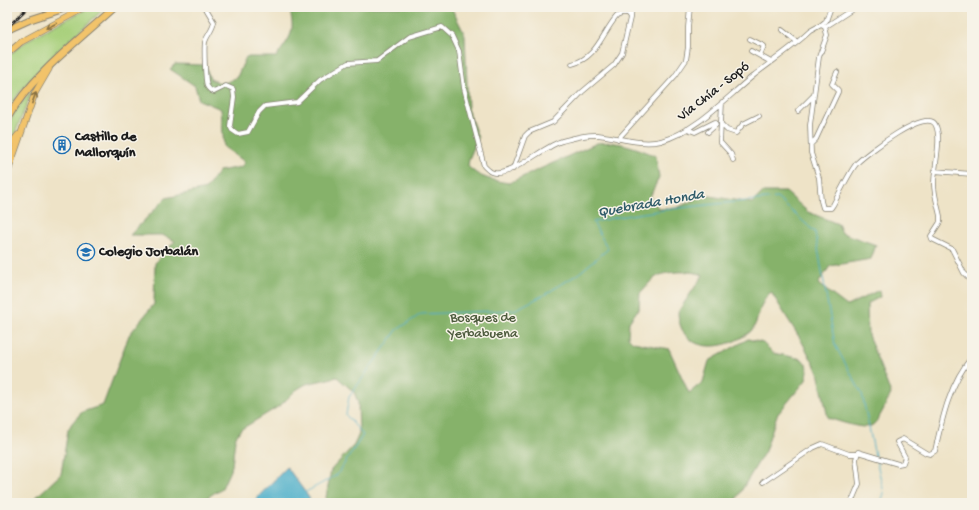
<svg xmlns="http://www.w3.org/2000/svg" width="979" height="510" viewBox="0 0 979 510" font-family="'Gochi Hand',sans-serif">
	<rect width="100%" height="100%" fill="#f7f3e8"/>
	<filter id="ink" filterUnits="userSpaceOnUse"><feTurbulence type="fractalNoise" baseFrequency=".025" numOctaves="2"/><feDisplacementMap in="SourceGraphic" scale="8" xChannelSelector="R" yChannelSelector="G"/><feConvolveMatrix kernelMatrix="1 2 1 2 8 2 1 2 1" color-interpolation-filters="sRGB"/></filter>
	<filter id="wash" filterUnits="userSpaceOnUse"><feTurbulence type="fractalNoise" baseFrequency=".012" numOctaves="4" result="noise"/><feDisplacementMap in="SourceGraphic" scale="16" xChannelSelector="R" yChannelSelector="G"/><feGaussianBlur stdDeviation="0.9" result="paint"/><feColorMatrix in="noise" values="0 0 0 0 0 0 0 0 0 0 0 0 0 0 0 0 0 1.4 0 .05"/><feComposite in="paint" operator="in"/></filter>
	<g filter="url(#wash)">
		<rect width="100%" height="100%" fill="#eee3c7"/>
		<path fill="#a8d07b" stroke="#62764c" d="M90,7h16c-35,33 -74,63 -99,104v-53c21,-24 56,-35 83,-51z
			M33,89l-21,52 -5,6v-21l10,-18z"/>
		<path fill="#86b26b" stroke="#516744" d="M289,7h162l14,28 3,75 10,28 -9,21 -1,7c10,12 27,15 41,17l88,-40c20,-3 41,5 59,13l3,21 -9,20 9,12 18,-1 27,-13 48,8 11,-11h23l22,20 30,12 4,9 34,12 -5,14 -41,7 -12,18 29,22 32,-16 1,7 -13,7 1,31 23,59c-4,7 -12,28 -20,32 -8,4 -33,-5 -43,-8l-10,-46 -17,-32 -30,-48c-13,10 -12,33 -21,40 -26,20 -70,23 -72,-20l25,-37c-10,-5 -39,-4 -47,2 -6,4 -11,11 -16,16l-1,15 -10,14 -1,15 5,5 36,7 20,44 14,-11 6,-21 39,-22 15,4 10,10 29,6 4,5 2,7 -2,9 -29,35 -12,36 -31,52h-409l6,-33 23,-25 5,-11 -1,-32 -4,-10 -17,-15 -31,7 -10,6 -15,15 -41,25 -5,9 -3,27 -10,22 -14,9 -13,6h-165l31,-29 7,-44 4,-7 10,-11 21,-7 26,-70 25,-31 1,-41 20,-22 -13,-6h-32l36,-37 40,-9 13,-18 22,-4 4,-5 -21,-15 -3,-38 -22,-9 -4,-14 -25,-17 5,-5 30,1 5,14 13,5 14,-7 9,-20h30c15,-21 20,-24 13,-50z"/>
		<path fill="#4aadc9" stroke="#336472" d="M287,467l23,32 -4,4h-54z"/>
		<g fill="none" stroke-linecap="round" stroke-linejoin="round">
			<path stroke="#4aadc9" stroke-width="1" d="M876,459l8,34 -3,10
				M304,493l33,-18 26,-40 -17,-20 3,-18 48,-67 24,-16 93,-4 30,-15 34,-21 30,-25 -15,-27c61,-13 123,-18 184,-24l38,34 20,113 27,49 13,62"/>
		</g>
	</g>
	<g filter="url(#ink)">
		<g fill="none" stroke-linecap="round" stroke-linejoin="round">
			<defs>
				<path id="minor" d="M205,7l9,15c-1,8 -7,13 -9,20 -1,6 0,38 2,44 2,4 4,5 7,6l12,-6 7,3 1,8 -4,29 2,4 6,4 10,-2 11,-20 6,-6 32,-4 23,-22 28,-17 29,-2 32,-24 33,-10 10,9 7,15 5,37 20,78c2,2 5,5 7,6 16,8 53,-26 71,-31 11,-3 24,-7 36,-6 19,2 43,11 63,6 34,-9 65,-43 92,-65 19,-15 39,-28 57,-45l11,-6 4,2 2,8 -8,22 -9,68 1,28 8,25 2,23 2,7h8l2,-3c5,-9 18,-36 24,-42 9,-9 72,-58 79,-37 6,14 -2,41 -2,58 0,11 4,22 6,32v6l-9,14 1,3 20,10 12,24 8,8
					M630,18l1,-11
					M821,25l5,-4 5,-14
					M825,27l31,-20
					M782,30l14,11
					M750,39l14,7 -4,9
					M751,51l20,11
					M722,102l-2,40 11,12 2,6
					M798,111l15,-15
					M722,125l5,5 9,3 7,-9 16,-8
					M687,129l8,3 20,-10 1,3 -8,7
					M618,139l57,-63 11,-16 2,-13v-20l2,-20
					M811,144l5,-5 22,-47v-2l-6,-6 5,-12
					M513,169l12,-33 4,-4 24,-10 29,-30 32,-27 8,-12 8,-35 -3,-4h-5l-5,2c-15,17 -20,42 -45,48
					M934,171l38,3
					M763,482l50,-34 9,-4 27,10h7
					M851,503l8,-19 -3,-25 2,-7 40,12 5,-1 2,-6 -8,-15 6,-3 23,14 4,1 5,-3c7,-32 15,-69 37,-94"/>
				<path id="major" d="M7,54l14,-12 65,-35
					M7,149l11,-14
					M7,174l28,-81 14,-24"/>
				<path id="highway" d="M7,30l22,-10 40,-13
					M7,119c23,-42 73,-80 108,-112"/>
			</defs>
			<use href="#minor" stroke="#858072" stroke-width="5.5"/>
			<use href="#major" stroke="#858072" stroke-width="7"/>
			<use href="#highway" stroke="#858072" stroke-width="8"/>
			<use href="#minor" stroke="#fff" stroke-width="4"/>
			<use href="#major" stroke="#f2c36a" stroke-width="5.5"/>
			<use href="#highway" stroke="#f2c36a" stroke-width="6"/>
			<defs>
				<path id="rail" d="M7,28l21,-21"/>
			</defs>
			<use href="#rail" stroke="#1c1c1c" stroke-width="2.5"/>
			<use href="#rail" stroke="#f7f3e8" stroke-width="1" stroke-dasharray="3" stroke-linecap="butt"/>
		</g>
		<defs><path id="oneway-shaft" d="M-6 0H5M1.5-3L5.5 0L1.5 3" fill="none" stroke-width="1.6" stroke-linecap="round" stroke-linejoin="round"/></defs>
		<g stroke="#877043">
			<use href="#oneway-shaft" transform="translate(51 26) rotate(153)"/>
			<use href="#oneway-shaft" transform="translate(34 98) rotate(-69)"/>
		</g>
	</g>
	<defs>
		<symbol id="building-ring" viewBox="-11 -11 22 22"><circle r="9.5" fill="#f7f3e8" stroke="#1f6fb2" stroke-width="1.5"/><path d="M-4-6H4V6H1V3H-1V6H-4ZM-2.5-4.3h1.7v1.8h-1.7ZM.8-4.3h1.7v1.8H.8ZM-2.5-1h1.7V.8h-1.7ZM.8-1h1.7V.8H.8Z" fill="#1f6fb2"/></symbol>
		<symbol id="school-ring" viewBox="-11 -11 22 22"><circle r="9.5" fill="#f7f3e8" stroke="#1f6fb2" stroke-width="1.5"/><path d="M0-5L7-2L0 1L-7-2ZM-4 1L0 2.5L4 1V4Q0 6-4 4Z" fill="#1f6fb2"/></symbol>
	</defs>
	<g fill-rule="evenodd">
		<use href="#building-ring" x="52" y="135" width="20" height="20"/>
		<use href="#school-ring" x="76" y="242" width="20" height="20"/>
	</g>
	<g text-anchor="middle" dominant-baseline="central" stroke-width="3" stroke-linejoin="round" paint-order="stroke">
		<g font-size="14" fill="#1c1c1c" stroke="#f7f3e8">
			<text transform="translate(714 92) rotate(-38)">Vía Chía - Sopó</text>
		</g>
		<g font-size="14" font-weight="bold" fill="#1c1c1c" stroke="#f7f3e8" text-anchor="start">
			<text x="75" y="137">Castillo de<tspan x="75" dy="16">Mallorquín</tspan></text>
			<text x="99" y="252">Colegio Jorbalán</text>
		</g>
		<g font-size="14" fill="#4d5b3d" stroke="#f7f3e8">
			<text x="483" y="318">Bosques de<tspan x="483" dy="16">Yerbabuena</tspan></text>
		</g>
		<g font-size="15" font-style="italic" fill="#315d6a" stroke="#f7f3e8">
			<text transform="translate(651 204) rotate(-10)">Quebrada Honda</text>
		</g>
	</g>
	<rect width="979" height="510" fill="none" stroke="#f7f3e8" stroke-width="24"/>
</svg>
